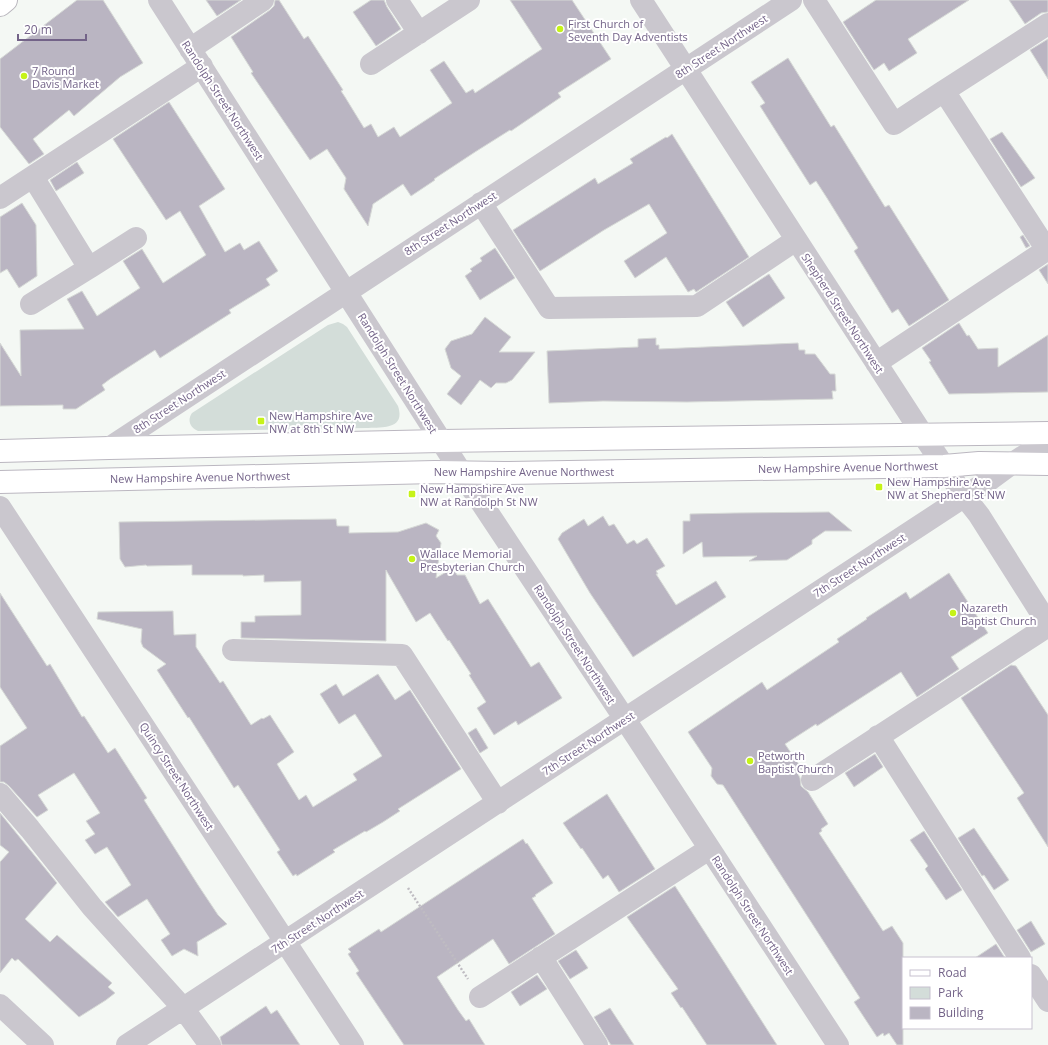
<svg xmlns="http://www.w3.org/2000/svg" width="1048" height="1045" viewBox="0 0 1048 1045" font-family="'Open Sans',sans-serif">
	<rect width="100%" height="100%" fill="#f4f8f4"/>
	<path fill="#d3ddd9" d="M338,322l5,2 4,3 51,79c8,24 -17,21 -32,22l-168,3c-8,-3 -11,-11 -6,-18l136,-88z"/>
	<path fill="#bab5c2" stroke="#d6d9d6" d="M77,0h26l40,63 -23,14 -46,39 -5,-6 -36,29 11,15 -15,10 -29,-37v-68z
		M206,0h35l-24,16z
		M275,0h4l25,39 4,-3 35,54 -2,1 4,6 19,31 7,-4 7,13 16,-10 6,10 52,-34 -22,-33 14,-9 22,32 7,-4 2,4 67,-44 -32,-49h62l39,59 -53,34 3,4 -50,34 -1,-1 -35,22 -41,27 1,1 -24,16 -8,-12 -30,20 -5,22 -24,-37 2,-11 -19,-29 -17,11 -59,-87 2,-1 -22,-35 39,-27 4,-4z
		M371,0h13l3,7 14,22 -25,17 -23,-34z
		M876,0h93l-61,39 9,14 -28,18 -5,-8 -10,7 -31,-48z
		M1009,0h39v12l-7,1 -16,11z
		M1048,39v40l-18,-29z
		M788,58l43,69 3,-2 51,82 4,-2 60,95 -40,26 -11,-17 -6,4 -38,-62 4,-3 -31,-50 -11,-17 -6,4 -50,-79 5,-3 -14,-21z
		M169,102l56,87 -26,17 26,46 15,-9 4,7 15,-9 19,30 -12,8 4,6 -41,25 2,3 -71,45 -5,-8 -45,29 -8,6 3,5 -29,19h-13v-4l-63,1v-63l21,33 -1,-46 64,-1 -17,-30 15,-8 15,25 43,-28 -17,-27 19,-12 21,34 43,-28 -26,-44 -14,9 -53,-81z
		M1002,132l33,46 -14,9 -31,-48z
		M672,134l77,123 -53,35 -2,-3 -6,3 -22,-35 -31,21 -11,-17 43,-28 -18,-29 -45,26 -64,41 -27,-41 82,-52 3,6 35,-21 -3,-4 36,-22 1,1z
		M77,162l7,11 -28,18 -6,-11z
		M22,203l14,22 1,51 -18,12 -12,-19 -7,4v-56z
		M1023,235l7,11 -4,2 -6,-11z
		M495,248l20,30 -35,22 -15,-24 7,-5 -2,-2 12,-8 -2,-3z
		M1048,264v20l-9,-14z
		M769,274l16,24 -42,29 -17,-25z
		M485,317l26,20 -12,15h36l-23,28 -6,3h-10l-5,5 -11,-8 -19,25 -14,-11 14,-18 -10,-8 -6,-19 6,-8 21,-7z
		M959,323l8,13 2,-1 9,14 20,-1v19l50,-32v57l-99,2 -20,-32 2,-1 -9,-13z
		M656,338v7h3v4l139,-6 1,7h6v4h10l15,20h5l1,17h-4l1,8 -146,3 -84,-1 -54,2 -2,-52 91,-4v-8z
		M829,512l23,19h-27l-13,9v4l-25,16 -38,1 8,-5 -54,1 -1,-15 -19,12v-33h7v-7l45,-1z
		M603,516l6,10 5,-2 13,20 7,-4 3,4 10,-6 18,28 -9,5 2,3h-2l20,31 40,-24 10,16 -93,60 -43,-64 -32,-54 4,-6 22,-14 4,7z
		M336,519l1,7h12v7l49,-1 28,-9 13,7 -3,6 5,7 -5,35 17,-10 4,7h8l15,29 8,-5 43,68 8,-5 23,36 -44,27 -2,-4 -22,14 -17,-27 9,-6 -17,-27 2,-1 -22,-34 -1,1 -18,-28 -14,9 -30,-52v71l-145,-3v-16h14v-6l46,-1v-34l-37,1v-7l-21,1v-1h-51v-10l-45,1 -1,-1 -21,2 -5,-8 -1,-37z
		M949,573l39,60 -37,24 8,12 -42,28 -16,-25 -84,54 -1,-2 -31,20 17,25 -5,3 3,6 1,8 7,6 20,32 -7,5 1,2 -3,2 64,98 9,-5 11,17v102h-6l-8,-12 -5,3 -1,-3 -6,4 -23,-35 6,-4 -137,-213 -6,-1 -6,-8 1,-8 -24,-36 74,-50 5,8 72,-48 -2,-3 30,-20 -1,-1 40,-26 4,7z
		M0,593l47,73 3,-2 32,53 2,-1 24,37 7,-5 32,50 -3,2 54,85 20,30 9,9 -30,18 1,14 -14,-7 -12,7 -11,-16 9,-6 -23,-35 -29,18 -13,-15 26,-17 -24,-38 -12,7 -10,-14 10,-6 -9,-13 14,-8 -26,-40 -36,22 10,15 -11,7 -28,-31 -5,-4h-4v-36l27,-18 -27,-41z
		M173,611l1,24 22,-1v13l24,36 3,-2 28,44 11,-7 1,1 7,-4 24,37 -17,12 22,36 7,-5 7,12 44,-27 -4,-6 29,-18 -27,-42 -16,10 -19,-30 16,-10 7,12 35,-22 17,26 15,-10 51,79 -63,40 2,2 -17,11 -17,10 -1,-1 -32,19 2,2 -38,24 -1,-2 -3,2 -16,-24 3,-2 -42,-65 -4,3 -45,-71 -1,1 -31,-48 9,-6 -23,-17 -2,-5 1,-13 -45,-10 1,-7z
		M1011,665l5,1 32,49v132l-31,-49 7,-5 -63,-95z
		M476,728l12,20 -8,5 -12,-20z
		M875,754l8,13 -29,20 -9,-14z
		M607,794l48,75 -36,23 -11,-17 -5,4 -21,-31 -1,1 -18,-26z
		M0,813l57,70 -32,36 25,23 7,-7 55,48 -4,4 7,6 -9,7 -27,17 -61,-58 -3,2 -3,-3 -12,15v-111l9,-10 -9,-7z
		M974,828l35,52 -15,10 -10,-15 -2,1 -24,-38z
		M924,831l38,59 -16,10 -21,-31 3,-3 -18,-26z
		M523,839l3,5 1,-1 26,40 -18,12 1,1 -4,2 23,36 -46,30 -16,-25 -56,38 21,33 8,11 3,-2 16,26h-81l-48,-72 3,-2 -11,-17 3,-2 -3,-3 31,-20 2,3z
		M675,886l51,79 51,80h-70l-25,-38 -1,1 -10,-15 7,-4 -51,-72z
		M1031,921l14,23 -14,8 -14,-22z
		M996,944l9,14h-30z
		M576,950l12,18 -18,11 -12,-18z
		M537,975l10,14 -27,17 -9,-14z
		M266,1006l5,8 6,-4 23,35h-78l-2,-8z
		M610,1008l24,37h-23l-2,-3 -15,-25z"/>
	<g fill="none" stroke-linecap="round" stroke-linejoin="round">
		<defs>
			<path id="major" d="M0,451l109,-3 332,-7 607,-8
				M0,482l435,-10 69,1 440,-7 35,-3 69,1"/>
			<path id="highway" d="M0,5l6,-5"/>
		</defs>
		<use href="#major" stroke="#bbb7c0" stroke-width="24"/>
		<use href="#highway" stroke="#bab7be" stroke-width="24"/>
		<path stroke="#bfbcc2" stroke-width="2.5" stroke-dasharray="2 2" stroke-linecap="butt" d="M408,888l60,91"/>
		<path stroke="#cac7ce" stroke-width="22" d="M159,0l302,472 177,267 200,306
			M397,0l22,33
			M641,0l282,435 41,61 15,19 69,109
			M814,0l80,124 50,-33
			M190,49l73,-49
			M371,64l98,-64
			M0,198l202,-132
			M481,203l68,105 148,-2 99,-66
			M1047,250l-103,-159 104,-67
			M89,268l47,-30
			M31,304l58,-36 -56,-91
			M876,363l172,-114
			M109,448l682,-448
			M0,507l353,538
			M233,650l169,5 96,148
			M878,736l142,222
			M812,780l236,-154
			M0,794l30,35 62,78 91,101 27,37
			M541,957l56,88
			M1031,975l17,26
			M480,997l229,-148
			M0,1005l43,40
			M127,1045l864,-566 19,-14 38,-25"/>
		<use href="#major" stroke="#fff" stroke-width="22"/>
		<use href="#highway" stroke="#fff" stroke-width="22"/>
	</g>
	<g fill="#c6f318" stroke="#fff" stroke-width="1.5">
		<circle cx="560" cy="29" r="4"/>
		<circle cx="24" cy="76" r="4"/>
		<rect x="257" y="417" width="8" height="8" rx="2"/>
		<rect x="875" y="483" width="8" height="8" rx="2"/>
		<rect x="408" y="490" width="8" height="8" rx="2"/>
		<circle cx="412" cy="559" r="4"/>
		<circle cx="953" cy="613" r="4"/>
		<circle cx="750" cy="761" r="4"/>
	</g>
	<g text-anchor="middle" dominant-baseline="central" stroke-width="4" stroke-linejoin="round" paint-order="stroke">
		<g font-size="11" fill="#736388" stroke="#fff" text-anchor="start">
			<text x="568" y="23">First Church of<tspan x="568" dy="13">Seventh Day Adventists</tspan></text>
			<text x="32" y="70">7 Round<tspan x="32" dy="13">Davis Market</tspan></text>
			<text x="269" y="415">New Hampshire Ave<tspan x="269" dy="13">NW at 8th St NW</tspan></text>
			<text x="887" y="481">New Hampshire Ave<tspan x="887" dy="13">NW at Shepherd St NW</tspan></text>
			<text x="420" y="488">New Hampshire Ave<tspan x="420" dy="13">NW at Randolph St NW</tspan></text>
			<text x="420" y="553">Wallace Memorial<tspan x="420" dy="13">Presbyterian Church</tspan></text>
			<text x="961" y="607">Nazareth<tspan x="961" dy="13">Baptist Church</tspan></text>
			<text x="758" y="755">Petworth<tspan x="758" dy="13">Baptist Church</tspan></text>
		</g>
		<g font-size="11" fill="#736388" stroke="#fff">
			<text transform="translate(721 46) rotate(-33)">8th Street Northwest</text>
			<text transform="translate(223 100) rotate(57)">Randolph Street Northwest</text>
			<text transform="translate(450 223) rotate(-33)">8th Street Northwest</text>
			<text transform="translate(843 313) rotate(57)">Shepherd Street Northwest</text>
			<text transform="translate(398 373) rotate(58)">Randolph Street Northwest</text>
			<text transform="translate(179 401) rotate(-33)">8th Street Northwest</text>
			<text transform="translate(848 467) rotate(-1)">New Hampshire Avenue Northwest</text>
			<text x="524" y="471">New Hampshire Avenue Northwest</text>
			<text transform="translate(200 477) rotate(-1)">New Hampshire Avenue Northwest</text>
			<text transform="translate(859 565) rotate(-33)">7th Street Northwest</text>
			<text transform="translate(575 644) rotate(57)">Randolph Street Northwest</text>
			<text transform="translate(588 743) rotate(-33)">7th Street Northwest</text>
			<text transform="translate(177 776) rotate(57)">Quincy Street Northwest</text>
			<text transform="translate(753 915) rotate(57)">Randolph Street Northwest</text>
			<text transform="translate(317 921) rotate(-33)">7th Street Northwest</text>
		</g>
	</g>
	<rect x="902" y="957" width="130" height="72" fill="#ffffff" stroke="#c7c1cf"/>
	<rect x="910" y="970" width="20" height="6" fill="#ffffff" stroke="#c7c1cf"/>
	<text x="938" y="977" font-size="12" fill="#736388">Road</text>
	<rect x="910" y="987" width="20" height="12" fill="#d3ddd9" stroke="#c7c1cf"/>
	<text x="938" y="997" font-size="12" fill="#736388">Park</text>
	<rect x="910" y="1007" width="20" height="12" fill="#bab5c2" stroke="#c7c1cf"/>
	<text x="938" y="1017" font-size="12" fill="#736388">Building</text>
	<path d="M18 34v6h68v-6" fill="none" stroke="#736388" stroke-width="2"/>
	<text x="24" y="34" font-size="12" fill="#736388" stroke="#ffffff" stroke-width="3" paint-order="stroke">20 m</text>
</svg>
